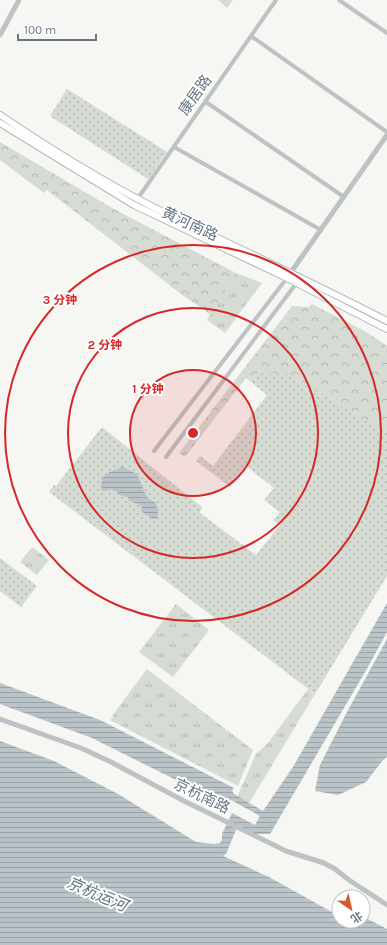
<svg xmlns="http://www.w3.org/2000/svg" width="387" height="945" viewBox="0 0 387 945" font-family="Karla,'Noto Sans SC',sans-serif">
	<defs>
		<pattern id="grass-tufts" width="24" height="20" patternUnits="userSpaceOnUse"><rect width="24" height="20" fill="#d6dbd3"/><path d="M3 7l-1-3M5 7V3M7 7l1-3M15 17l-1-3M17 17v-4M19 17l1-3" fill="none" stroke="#b1b6b1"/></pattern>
		<pattern id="forest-crowns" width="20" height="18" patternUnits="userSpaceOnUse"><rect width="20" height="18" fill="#d6dbd3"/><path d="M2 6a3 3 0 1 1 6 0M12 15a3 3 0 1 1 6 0" fill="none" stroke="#b1b6b1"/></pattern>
		<pattern id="garden-dots" width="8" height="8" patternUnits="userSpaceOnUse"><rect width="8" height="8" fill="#d6dbd3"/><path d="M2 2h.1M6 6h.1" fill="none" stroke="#b1b6b1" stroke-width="1.8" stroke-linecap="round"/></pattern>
		<pattern id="water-rules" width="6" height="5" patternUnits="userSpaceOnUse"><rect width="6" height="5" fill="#b9c3c8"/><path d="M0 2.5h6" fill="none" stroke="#9aa3a8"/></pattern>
	</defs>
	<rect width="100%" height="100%" fill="#f6f6f3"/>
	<path fill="url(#grass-tufts)" d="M236,273l26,10 -37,50 -18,-13z
		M32,547l17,13 -12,15 -17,-13z
		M176,604l33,26 -36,47 -34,-25z
		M147,669l106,81 -15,36 -128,-66 4,-3 -2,-1z
		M308,689l7,5 -69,114 -11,-6 21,-48 12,-11z"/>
	<path fill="url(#forest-crowns)" d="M0,142l112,66 124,65 -25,42 -30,-21 -134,-104 -3,3 -44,-33z
		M312,304l56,29 19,13v86l-100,-58 -29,-1 -7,9 -5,-4 -61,79 -6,-4 113,-147 16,1z"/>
	<path fill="url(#garden-dots)" d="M67,89l100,63 -19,27 -98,-63z
		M258,373l29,1 100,58v144l-72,118 -266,-202 5,-7 2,1 46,-59 100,80 -2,6 56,42 24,-30 -7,-5 7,-8 -16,-12 10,-12 -28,-22 -16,21 -34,-26 4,-5 13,10 54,-71 -16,-13z
		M0,558l37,28 -16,21 -21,-16z"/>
	<path fill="#d6dbd3" d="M218,0h15l-6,8z"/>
	<path fill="url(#water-rules)" d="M123,467l14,7 7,17 4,7 8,5 2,9 -1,6 -4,1 -12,-8 1,-4 -3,-3 -10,-3 -1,-4c-8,-1 -7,-2 -12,-6 -4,-2 -9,0 -14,0 -4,-16 8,-20 21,-24z
		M387,603v29l-19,35 -98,167h-14l-18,-9 -12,29 -3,2 46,21 70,39v5h24l1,-4 23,12v16h-387v-204l54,20 64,33 78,48 18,2 6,-1 2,-3v-6l10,-21 23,12 5,-9 -29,-16 -4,2 -1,3 -134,-67 -92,-34v-21l100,37 134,68 -2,3 2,3 29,17 30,-44z
		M387,639v118l-4,3 -17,22 -28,13 -23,-4 5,-26 27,-53z"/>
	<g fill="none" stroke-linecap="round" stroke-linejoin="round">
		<defs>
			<path id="primary" d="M0,115c49,33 100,65 153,92 78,38 157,74 234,114
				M0,123l134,82 153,73 100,51"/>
		</defs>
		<use href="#primary" stroke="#b1b6b9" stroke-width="8"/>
		<path stroke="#bdc2c5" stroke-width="4" d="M339,0l48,33
			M251,36l136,96
			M206,102l138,95
			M174,147l147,83
			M136,201l140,-201
			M154,451l133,-173
			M166,457l132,-176"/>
		<path stroke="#bdc2c5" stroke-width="5" d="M0,35l19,-35
			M289,275l98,-140
			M0,719l81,29 30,14 73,39 102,50 38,12 11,6 14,11 38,25"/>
		<use href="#primary" stroke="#fff" stroke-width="6"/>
	</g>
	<circle cx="193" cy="433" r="63" fill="#d62828" fill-opacity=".12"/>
	<g fill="none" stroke="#d62828" stroke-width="2">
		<circle cx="193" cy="433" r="63"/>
		<circle cx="193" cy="433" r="125"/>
		<circle cx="193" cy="433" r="188"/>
	</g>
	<g text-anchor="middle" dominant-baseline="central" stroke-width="4" stroke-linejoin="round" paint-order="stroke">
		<g font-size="15" fill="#677782" stroke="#fff">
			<text transform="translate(195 95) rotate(-55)">康居路</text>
			<text transform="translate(190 224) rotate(25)">黄河南路</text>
			<text transform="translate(202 796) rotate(26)">京杭南路</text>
		</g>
		<g font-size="16" font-style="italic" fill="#63777f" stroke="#fff">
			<text transform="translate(97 894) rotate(23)">京杭运河</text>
		</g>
	</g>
	<circle cx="193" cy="433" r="6" fill="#d62828" stroke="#fff" stroke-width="2"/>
	<g font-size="12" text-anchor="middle" font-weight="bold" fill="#d62828" stroke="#fff" stroke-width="4" stroke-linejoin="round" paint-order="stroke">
		<text x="60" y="304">3 分钟</text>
		<text x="105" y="349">2 分钟</text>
		<text x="148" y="393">1 分钟</text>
	</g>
	<g transform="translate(351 909) rotate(146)"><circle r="19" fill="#ffffff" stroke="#c2c9cd"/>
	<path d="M0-3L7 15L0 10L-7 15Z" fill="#d85732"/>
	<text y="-6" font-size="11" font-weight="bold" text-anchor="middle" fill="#677782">北</text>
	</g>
	<path d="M18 34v6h78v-6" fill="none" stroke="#677782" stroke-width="2"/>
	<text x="24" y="34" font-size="12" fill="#677782" stroke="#ffffff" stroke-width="3" paint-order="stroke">100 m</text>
</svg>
